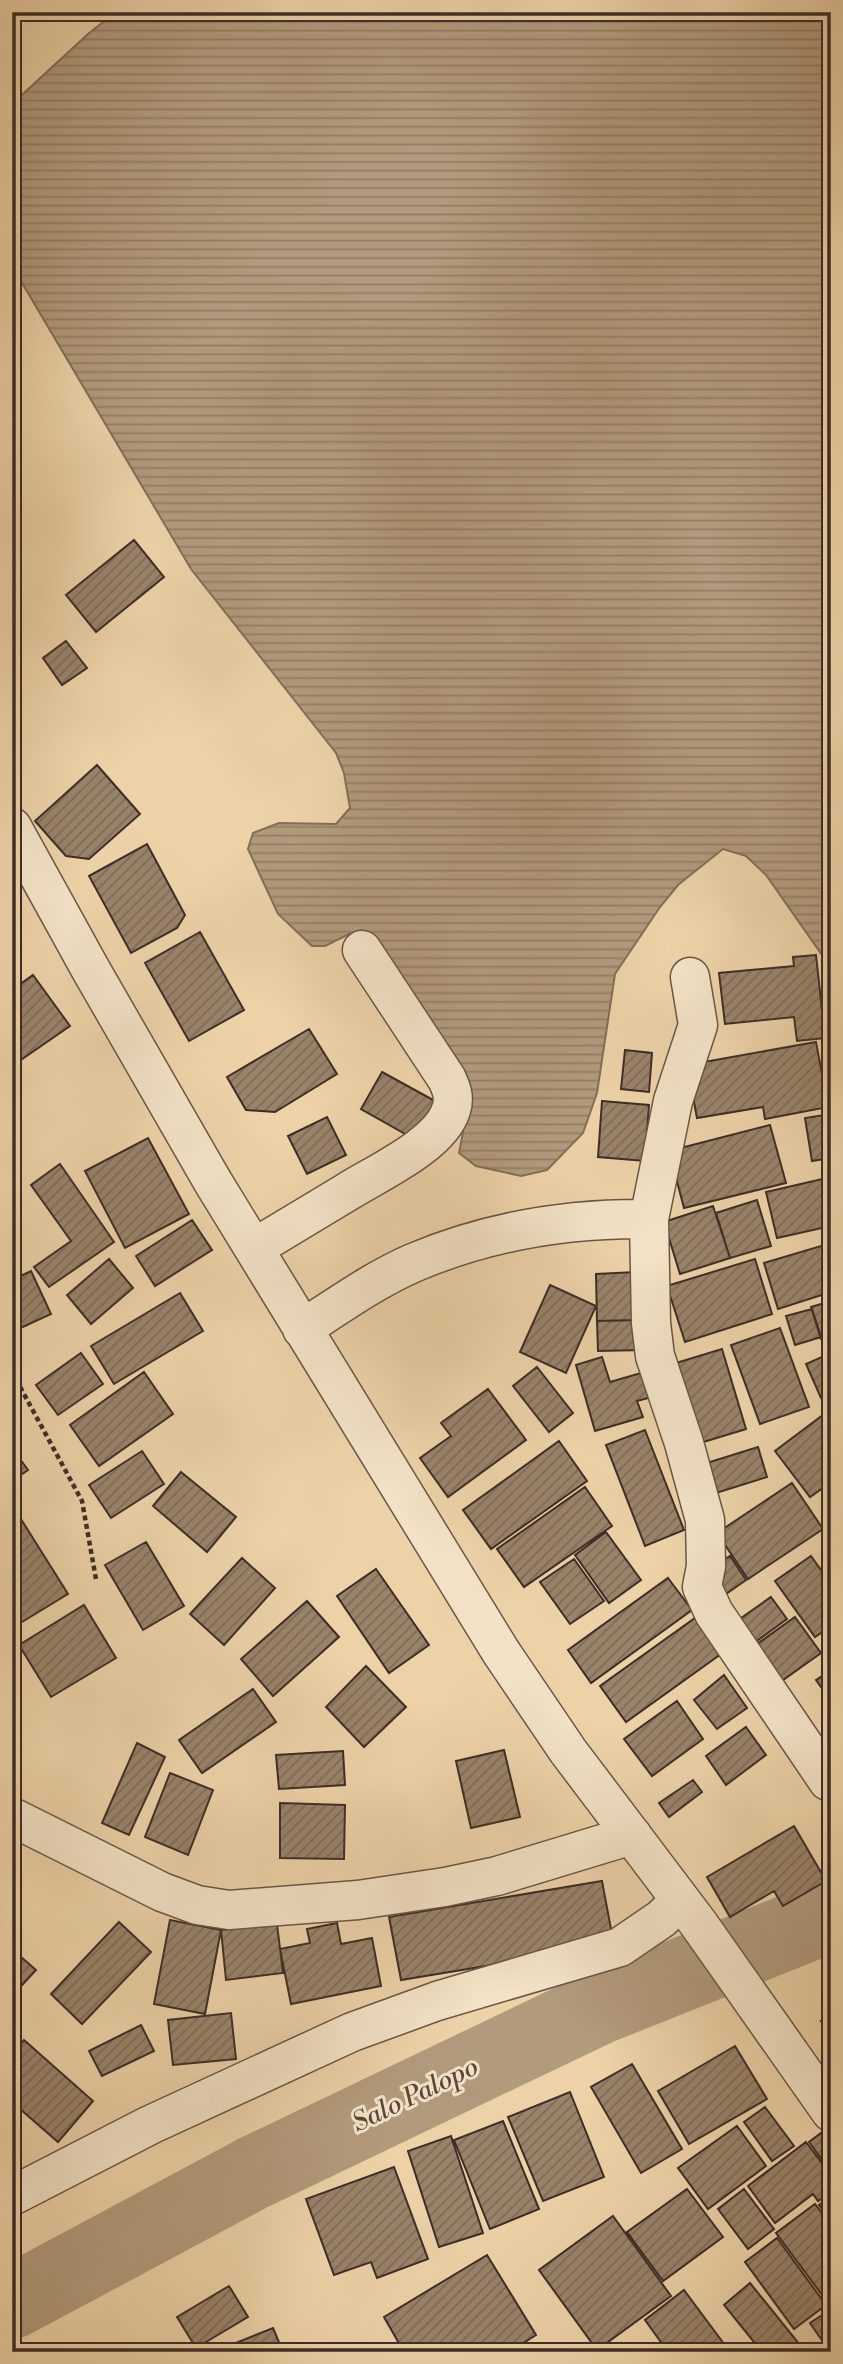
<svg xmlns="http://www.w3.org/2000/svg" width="843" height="2364" viewBox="0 0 843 2364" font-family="'Libre Bodoni',serif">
	<defs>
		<pattern id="water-rules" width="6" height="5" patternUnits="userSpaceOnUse" patternTransform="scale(1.75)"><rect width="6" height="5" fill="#b29a7c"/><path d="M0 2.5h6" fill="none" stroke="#927e66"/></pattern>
		<pattern id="building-hatch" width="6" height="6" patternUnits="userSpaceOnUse" patternTransform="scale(1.75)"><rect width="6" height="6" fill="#99836a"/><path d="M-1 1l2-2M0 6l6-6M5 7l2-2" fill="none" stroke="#7e6c57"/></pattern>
	</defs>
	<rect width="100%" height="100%" fill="#edd2a8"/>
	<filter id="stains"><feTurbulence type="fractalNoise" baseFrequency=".00286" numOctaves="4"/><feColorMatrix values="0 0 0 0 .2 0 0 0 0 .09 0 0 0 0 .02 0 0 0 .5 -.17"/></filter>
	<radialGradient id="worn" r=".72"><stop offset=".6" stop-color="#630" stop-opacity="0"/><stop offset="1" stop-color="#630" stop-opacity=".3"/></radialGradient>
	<path fill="url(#water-rules)" stroke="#846e5a" stroke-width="2" d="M116,12h715v965l-7,-19 -58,-83 -20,-19 -23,-7 -45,36 -18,22 -45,67 -18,119 -14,40 -36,37 -26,6 -45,-10 -17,-13 4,-21 1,-44 -93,-151 -22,-3 -24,12h-13l-34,-32 -30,-65 5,-16 26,-10 57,1 14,-16 -6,-35 -8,-20 -145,-184 -179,-303v-162l76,-70z"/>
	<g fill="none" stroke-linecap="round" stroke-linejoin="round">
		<path stroke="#b29a7c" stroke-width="74" d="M12,2302l241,-129 345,-165 233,-93"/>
	</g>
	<path fill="url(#building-hatch)" stroke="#3e2d27" stroke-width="2" d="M134,540l30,37 -68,55 -30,-37z
		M66,641l21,27 -25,17 -19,-27z
		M97,765l43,49 -51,45 -23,-3 -31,-35z
		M147,844l38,71 -8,13 -46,25 -42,-77z
		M200,932l44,78 -55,31 -44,-78z
		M816,955l9,83 -28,3 -3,-24 -69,7 -6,-51 75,-7 -1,-9z
		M33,975l37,51 -58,40v-76z
		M309,1029l28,45 -62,38 -29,-2 -19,-33z
		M816,1042l12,65 -63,12 -2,-12 -66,11 -10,-53z
		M625,1050l27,3 -3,39 -28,-3z
		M382,1072l53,29 -21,38 -53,-30z
		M602,1101l47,4 -4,56 -47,-4z
		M831,1114v44l-19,3 -7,-43z
		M327,1117l19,38 -39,19 -19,-38z
		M770,1125l16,58 -102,25 -15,-57z
		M148,1138l41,76 -64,34 -40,-77z
		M60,1164l54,78 -65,45 -15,-20 37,-26 -40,-56z
		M831,1177v49l-54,12 -11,-46z
		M757,1200l14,46 -41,12 -14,-45z
		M713,1206l17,52 -50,16 -16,-52z
		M192,1220l20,30 -57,36 -19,-30z
		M831,1243v49l-53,17 -14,-46z
		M109,1259l24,29 -42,36 -24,-29z
		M755,1259l17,55 -87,28 -18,-56z
		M31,1271l20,43 -39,18v-52z
		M636,1272l1,48 -40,1 -1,-47z
		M550,1285l46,21 -30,67 -46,-21z
		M180,1293l23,38 -89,53 -23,-38z
		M831,1301v35l-10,3 -10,-32z
		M812,1309l9,28 -26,8 -9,-29z
		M642,1320l1,30 -45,1 -1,-30z
		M780,1328l29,79 -49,17 -29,-79z
		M722,1349l24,80 -49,15 -24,-80z
		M81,1353l22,31 -45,31 -22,-30z
		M831,1353v41l-10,4 -15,-34z
		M602,1357l8,25 45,-13 8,25 -26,7 6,16 -48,14 -19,-66z
		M537,1367l36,46 -24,19 -36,-46z
		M144,1372l29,42 -74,52 -29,-41z
		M488,1389l38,51 -78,57 -28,-39 31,-22 -10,-13z
		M827,1412l4,5v65l-21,15 -35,-46z
		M645,1430l39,100 -39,16 -39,-101z
		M559,1441l28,40 -96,68 -28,-39z
		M758,1447l9,30 -51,16 -9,-30z
		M12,1448l16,22 -16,11z
		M142,1451l22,33 -53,34 -22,-33z
		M181,1472l55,45 -29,35 -54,-46z
		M792,1483l31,46 -75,50 -31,-46z
		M585,1487l27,39 -88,61 -27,-38z
		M14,1508l54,86 -56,34v-118z
		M606,1532l35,48 -32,23 -34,-48z
		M146,1542l38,64 -41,24 -38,-65z
		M730,1556l16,24 -23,16 -16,-25z
		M811,1556l20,28v42l-16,11 -40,-56z
		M242,1558l33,30 -51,57 -34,-31z
		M574,1559l30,42 -34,23 -30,-42z
		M376,1569l53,76 -40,28 -52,-77z
		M668,1578l24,32 -101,73 -23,-33z
		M771,1597l16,22 -37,27 -16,-23z
		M307,1601l32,36 -66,59 -32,-37z
		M84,1605l32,53 -65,39 -32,-52z
		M702,1613l26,36 -102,73 -26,-36z
		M795,1617l26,36 -45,32 -26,-36z
		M366,1666l40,41 -42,40 -38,-40z
		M831,1670v31l-15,-21z
		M724,1675l23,33 -30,21 -23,-29z
		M253,1689l23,33 -74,51 -23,-33z
		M677,1701l26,38 -51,37 -28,-37z
		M746,1727l20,28 -40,30 -20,-29z
		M137,1743l28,14 -36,78 -27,-12z
		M504,1750l16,67 -49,11 -15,-67z
		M343,1751l2,34 -66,4 -3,-34z
		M170,1773l43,17 -25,65 -43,-18z
		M693,1780l9,12 -33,25 -10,-14z
		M280,1803l65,2 -1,54 -64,-1z
		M794,1826l32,55 -43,25 -9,-15 -44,26 -23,-40z
		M602,1881l12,64 -213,35 -12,-63z
		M170,1920l51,10 -16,84 -51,-10z
		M119,1922l32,30 -69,72 -31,-30z
		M337,1923l4,21 31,-6 9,48 -90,18 -11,-55 30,-6 -3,-14z
		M277,1924l6,49 -57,7 -5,-50z
		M12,1949l24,21 -24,26z
		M231,2013l5,46 -63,6 -5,-45z
		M831,2015v21l-10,-15z
		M141,2025l13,26 -52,25 -13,-25z
		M24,2040l69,61 -35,41 -46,-40v-48z
		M735,2046l32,53 -78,45 -31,-53z
		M632,2064l50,85 -41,24 -50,-86z
		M570,2092l34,85 -61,24 -35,-84z
		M765,2107l29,39 -22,15 -28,-39z
		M503,2121l36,88 -49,20 -36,-89z
		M737,2126l29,40 -58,43 -30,-41z
		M821,2133l10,13v20l-3,2 -19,-26z
		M451,2136l32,97 -44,14 -31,-96z
		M806,2142l25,33v17l-13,9 -5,-7 -38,29 -27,-37z
		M394,2167l34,92 -51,19 -6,-16 -37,13 -28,-76z
		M687,2189l36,48 -60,44 -36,-49z
		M744,2189l30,40 -26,20 -30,-40z
		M831,2196v26l-12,-17z
		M815,2204l16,21v69l-6,5 -49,-66z
		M613,2216l58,80 -74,54 -58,-80z
		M777,2238l49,67 -32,24 -49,-67z
		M487,2255l49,80 -27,17h-105l-20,-35z
		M750,2283l50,62 -8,7h-30l-38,-47z
		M229,2286l19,31 -52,31 -19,-31z
		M684,2290l46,62h-62l-23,-32z
		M831,2309v43h-1l-20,-29z
		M273,2328l10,24h-67v-1z
		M750,2345l5,7h-15z"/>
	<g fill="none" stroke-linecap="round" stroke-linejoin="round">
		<defs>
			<path id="minor" d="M12,827l79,143 122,212 288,470 67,99 130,172 133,189
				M649,1219l2,104 4,33 29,87 21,77 1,46 -4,21 12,26 114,168 3,-1
				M254,1248c31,-19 62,-37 93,-56 30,-19 93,-47 104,-82 4,-12 1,-20 -4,-31l-85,-129
				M302,1329c36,-23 72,-49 111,-66 75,-32 155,-45 236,-44l24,-118 25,-76 -8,-48
				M12,1817l150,75 35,13 32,5 129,-10 87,-13 52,-11 135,-41
				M12,2196l138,-71 202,-93 85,-31 183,-54 41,-28 19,-18"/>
		</defs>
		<use href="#minor" stroke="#6a5647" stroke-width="41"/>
		<path stroke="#3e2d27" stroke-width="4.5" stroke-dasharray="5 3.5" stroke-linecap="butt" d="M12,1372l70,129 14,78"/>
		<use href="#minor" stroke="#f3e2c6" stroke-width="38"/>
	</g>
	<g text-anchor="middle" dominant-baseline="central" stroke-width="6" stroke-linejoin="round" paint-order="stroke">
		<g font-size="26" font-style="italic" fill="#5b483c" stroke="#f3e2c6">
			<text transform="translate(415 2095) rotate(-26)">Salo Palopo</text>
		</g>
	</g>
	<rect width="843" height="2364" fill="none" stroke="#edd2a8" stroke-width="42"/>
	<rect x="14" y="14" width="815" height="2336" fill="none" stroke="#3e2d27" stroke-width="3.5"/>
	<rect x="21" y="21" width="801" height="2322" fill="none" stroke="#3e2d27" stroke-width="2"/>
	<rect width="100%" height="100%" filter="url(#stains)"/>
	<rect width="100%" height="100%" fill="url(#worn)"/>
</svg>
